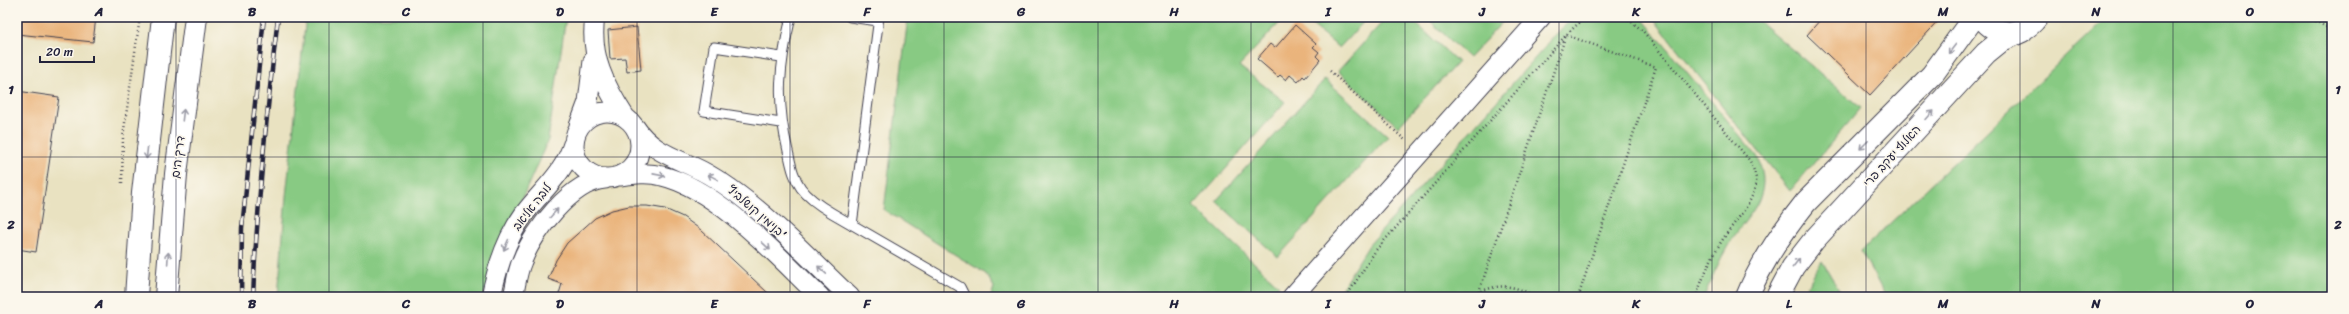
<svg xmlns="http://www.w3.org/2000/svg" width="2349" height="314" viewBox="0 0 2349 314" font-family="Sriracha,'Playpen Sans Hebrew',sans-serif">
	<rect width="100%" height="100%" fill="#fbf7ec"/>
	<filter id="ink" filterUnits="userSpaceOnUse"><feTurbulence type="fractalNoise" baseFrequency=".025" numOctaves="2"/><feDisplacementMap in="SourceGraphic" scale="8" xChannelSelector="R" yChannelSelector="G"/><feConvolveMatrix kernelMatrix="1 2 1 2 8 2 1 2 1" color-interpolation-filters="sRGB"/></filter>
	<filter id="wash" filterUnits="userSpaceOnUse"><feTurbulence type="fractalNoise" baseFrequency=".012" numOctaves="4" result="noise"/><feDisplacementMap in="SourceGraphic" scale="16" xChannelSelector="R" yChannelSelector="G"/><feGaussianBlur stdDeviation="0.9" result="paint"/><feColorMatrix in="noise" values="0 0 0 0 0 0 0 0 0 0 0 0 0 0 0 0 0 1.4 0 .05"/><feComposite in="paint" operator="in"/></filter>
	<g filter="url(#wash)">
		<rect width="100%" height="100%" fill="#e9e2c1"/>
		<path fill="#88ca83" stroke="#55765f" d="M306,17h260l-18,123 -42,95 -23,62h-205l8,-101z
			M908,17h377l-46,49 46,36 -92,104 86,80 -11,11h-277l3,-10 -8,-13 -102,-64z
			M1303,17h65l-29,31z
			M1387,17h22l49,45 -60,65 -60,-56z
			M1426,17h81l-38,41z
			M1574,17h67l116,139c18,41 -8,56 -28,88 -10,17 -18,35 -25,53h-368l33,-52 191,-215z
			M1652,17h102l107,91 -71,83z
			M2107,17h225v280h-446l-25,-46z
			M1325,79l63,57 -110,121 -62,-56z
			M1822,261l21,36h-42z"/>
		<g id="blocks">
			<path fill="#eab47b" d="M17,17h79l-3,25 -76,-8z
				M1817,17h125l-72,78 -63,-60 13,-15z
				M1295,25l21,19 -3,3 6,5 -3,4 4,4 -15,18 -2,-2 -5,6 -8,-7 -4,5 -6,-5 -2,2 -21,-18 13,-15 5,4z
				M637,27l4,43 -14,2 -2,-14 -15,1 -2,-29z
				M17,91l42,6 -23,155 -19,-3z
				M629,206h18l18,3 18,8 18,13 67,63 -1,4h-209l4,-13 -14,-5 8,-19 11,-17 28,-25 17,-8z
				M17,295h17v2h-17z"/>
		</g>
	</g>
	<g filter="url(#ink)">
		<use href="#blocks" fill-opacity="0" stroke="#403f4f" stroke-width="1"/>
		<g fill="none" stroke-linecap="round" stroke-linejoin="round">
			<defs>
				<path id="lane" d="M791,17c-12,49 -15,84 -3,134 3,13 5,26 13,37 8,11 19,18 31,25l128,74 5,10
					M850,17l28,4
					M781,123l-77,-12 10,-64 67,10
					M852,225l27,-208"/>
				<path id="street" d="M595,17c-6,39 10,69 30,100
					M574 145a33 33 0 1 1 66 0a33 33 0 1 1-66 0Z
					M579,126l9,-24 5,-41
					M635,127c16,25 42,31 67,44 53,28 104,85 148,126
					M620,176c14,-2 28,-4 42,0 56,13 117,82 158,121
					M491,297c6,-30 15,-58 33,-83 18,-24 40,-40 49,-70
					M513,297c3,-12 4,-25 9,-36 11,-29 50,-80 83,-82
					M1292,297l249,-280"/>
				<path id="secondary" d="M1982,17c15,22 41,19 55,0
					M1747,297c14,-35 35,-65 59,-95l126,-127 42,-58
					M1777,297l16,-30 21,-27 172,-187 16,-13 20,-9"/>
				<path id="primary" d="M136,297l7,-104 20,-176
					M166,297l10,-123 20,-157"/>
			</defs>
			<use href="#lane" stroke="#403f4f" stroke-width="11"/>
			<use href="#street" stroke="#403f4f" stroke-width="21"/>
			<use href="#secondary" stroke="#403f4f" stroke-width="24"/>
			<use href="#primary" stroke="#403f4f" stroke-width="24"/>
			<path stroke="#403f4f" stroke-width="2.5" stroke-dasharray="1 3" stroke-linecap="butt" d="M1625,17l17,13 108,131c3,7 7,15 6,23 -4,21 -22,38 -33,55 -12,18 -20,38 -27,58
				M2308,17l24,13
				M2056,21l10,-4
				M1330,71l76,70
				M122,183l1,-46 17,-120
				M1479,292l87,-257 90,32 -78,230
				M1580,293l4,4
				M1346,297l30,-47 190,-215 14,-13 10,-5
				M1471,297c21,-14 43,-14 64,0
				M1521,297l3,-7"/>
			<use href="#lane" stroke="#fff" stroke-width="9"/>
			<use href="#street" stroke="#fff" stroke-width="19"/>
			<use href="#secondary" stroke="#fff" stroke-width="22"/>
			<use href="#primary" stroke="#fff" stroke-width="22"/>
			<defs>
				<path id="rail" d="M241,297l1,-69 22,-211
					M253,297c4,-94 14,-187 25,-280"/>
			</defs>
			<use href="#rail" stroke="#22223b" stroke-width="4.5"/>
			<use href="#rail" stroke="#fbf7ec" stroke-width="3" stroke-dasharray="9" stroke-linecap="butt"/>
		</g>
		<defs><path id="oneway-shaft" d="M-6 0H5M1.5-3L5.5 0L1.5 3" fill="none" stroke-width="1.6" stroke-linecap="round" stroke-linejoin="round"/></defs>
		<g stroke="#9c9ca7">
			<use href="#oneway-shaft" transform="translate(1952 49) rotate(128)"/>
			<use href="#oneway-shaft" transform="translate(183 115) rotate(-83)"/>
			<use href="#oneway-shaft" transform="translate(1930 115) rotate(-48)"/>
			<use href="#oneway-shaft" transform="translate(1864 145) rotate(135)"/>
			<use href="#oneway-shaft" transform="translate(147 153) rotate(96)"/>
			<use href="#oneway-shaft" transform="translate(659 175) rotate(11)"/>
			<use href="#oneway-shaft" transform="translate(713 177) rotate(-151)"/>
			<use href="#oneway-shaft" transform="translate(554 213) rotate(-48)"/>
			<use href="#oneway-shaft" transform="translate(506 245) rotate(114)"/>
			<use href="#oneway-shaft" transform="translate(766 246) rotate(43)"/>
			<use href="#oneway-shaft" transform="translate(168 258) rotate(-86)"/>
			<use href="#oneway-shaft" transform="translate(1796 263) rotate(-52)"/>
			<use href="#oneway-shaft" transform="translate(822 270) rotate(-137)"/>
		</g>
	</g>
	<path fill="none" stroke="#22223b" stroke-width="1" stroke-opacity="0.55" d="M176,17v280M329,17v280M483,17v280M637,17v280M790,17v280M944,17v280M1098,17v280M1251,17v280M1405,17v280M1559,17v280M1712,17v280M1866,17v280M2020,17v280M2173,17v280M17,157h2315"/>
	<g text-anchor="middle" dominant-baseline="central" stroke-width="3.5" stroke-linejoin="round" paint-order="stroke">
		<g font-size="12" fill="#22223b" stroke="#fbf7ec">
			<text transform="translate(1892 156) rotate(-48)">האלוף יעקב פרי</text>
			<text transform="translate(178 157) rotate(-83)">דרך הים</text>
			<text transform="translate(532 207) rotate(-52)">לובה אליאב</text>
			<text transform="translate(757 212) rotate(41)">בנימין קושלביץ'</text>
		</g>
	</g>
	<rect width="2349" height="314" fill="none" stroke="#fbf7ec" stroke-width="44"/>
	<path d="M40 56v6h54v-6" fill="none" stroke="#22223b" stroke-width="2"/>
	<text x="46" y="56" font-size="12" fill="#22223b" stroke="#fbf7ec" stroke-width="3" paint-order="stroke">20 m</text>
	<rect x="22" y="22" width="2305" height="270" fill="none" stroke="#22223b" stroke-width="1.5"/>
	<g font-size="13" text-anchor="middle" font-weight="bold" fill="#22223b">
		<text x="99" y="16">A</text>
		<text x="252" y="16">B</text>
		<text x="406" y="16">C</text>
		<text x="560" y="16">D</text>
		<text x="714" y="16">E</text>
		<text x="867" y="16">F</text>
		<text x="1021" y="16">G</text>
		<text x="1174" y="16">H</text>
		<text x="1328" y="16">I</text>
		<text x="1482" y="16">J</text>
		<text x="1636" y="16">K</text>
		<text x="1789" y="16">L</text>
		<text x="1943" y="16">M</text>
		<text x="2096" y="16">N</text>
		<text x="2250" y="16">O</text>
		<text x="11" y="94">1</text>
		<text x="2338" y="94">1</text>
		<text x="11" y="229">2</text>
		<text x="2338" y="229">2</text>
		<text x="99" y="308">A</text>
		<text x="252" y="308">B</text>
		<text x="406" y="308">C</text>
		<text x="560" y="308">D</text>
		<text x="714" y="308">E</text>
		<text x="867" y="308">F</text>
		<text x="1021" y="308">G</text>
		<text x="1174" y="308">H</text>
		<text x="1328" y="308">I</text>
		<text x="1482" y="308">J</text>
		<text x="1636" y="308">K</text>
		<text x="1789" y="308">L</text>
		<text x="1943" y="308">M</text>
		<text x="2096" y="308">N</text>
		<text x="2250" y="308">O</text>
	</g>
</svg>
